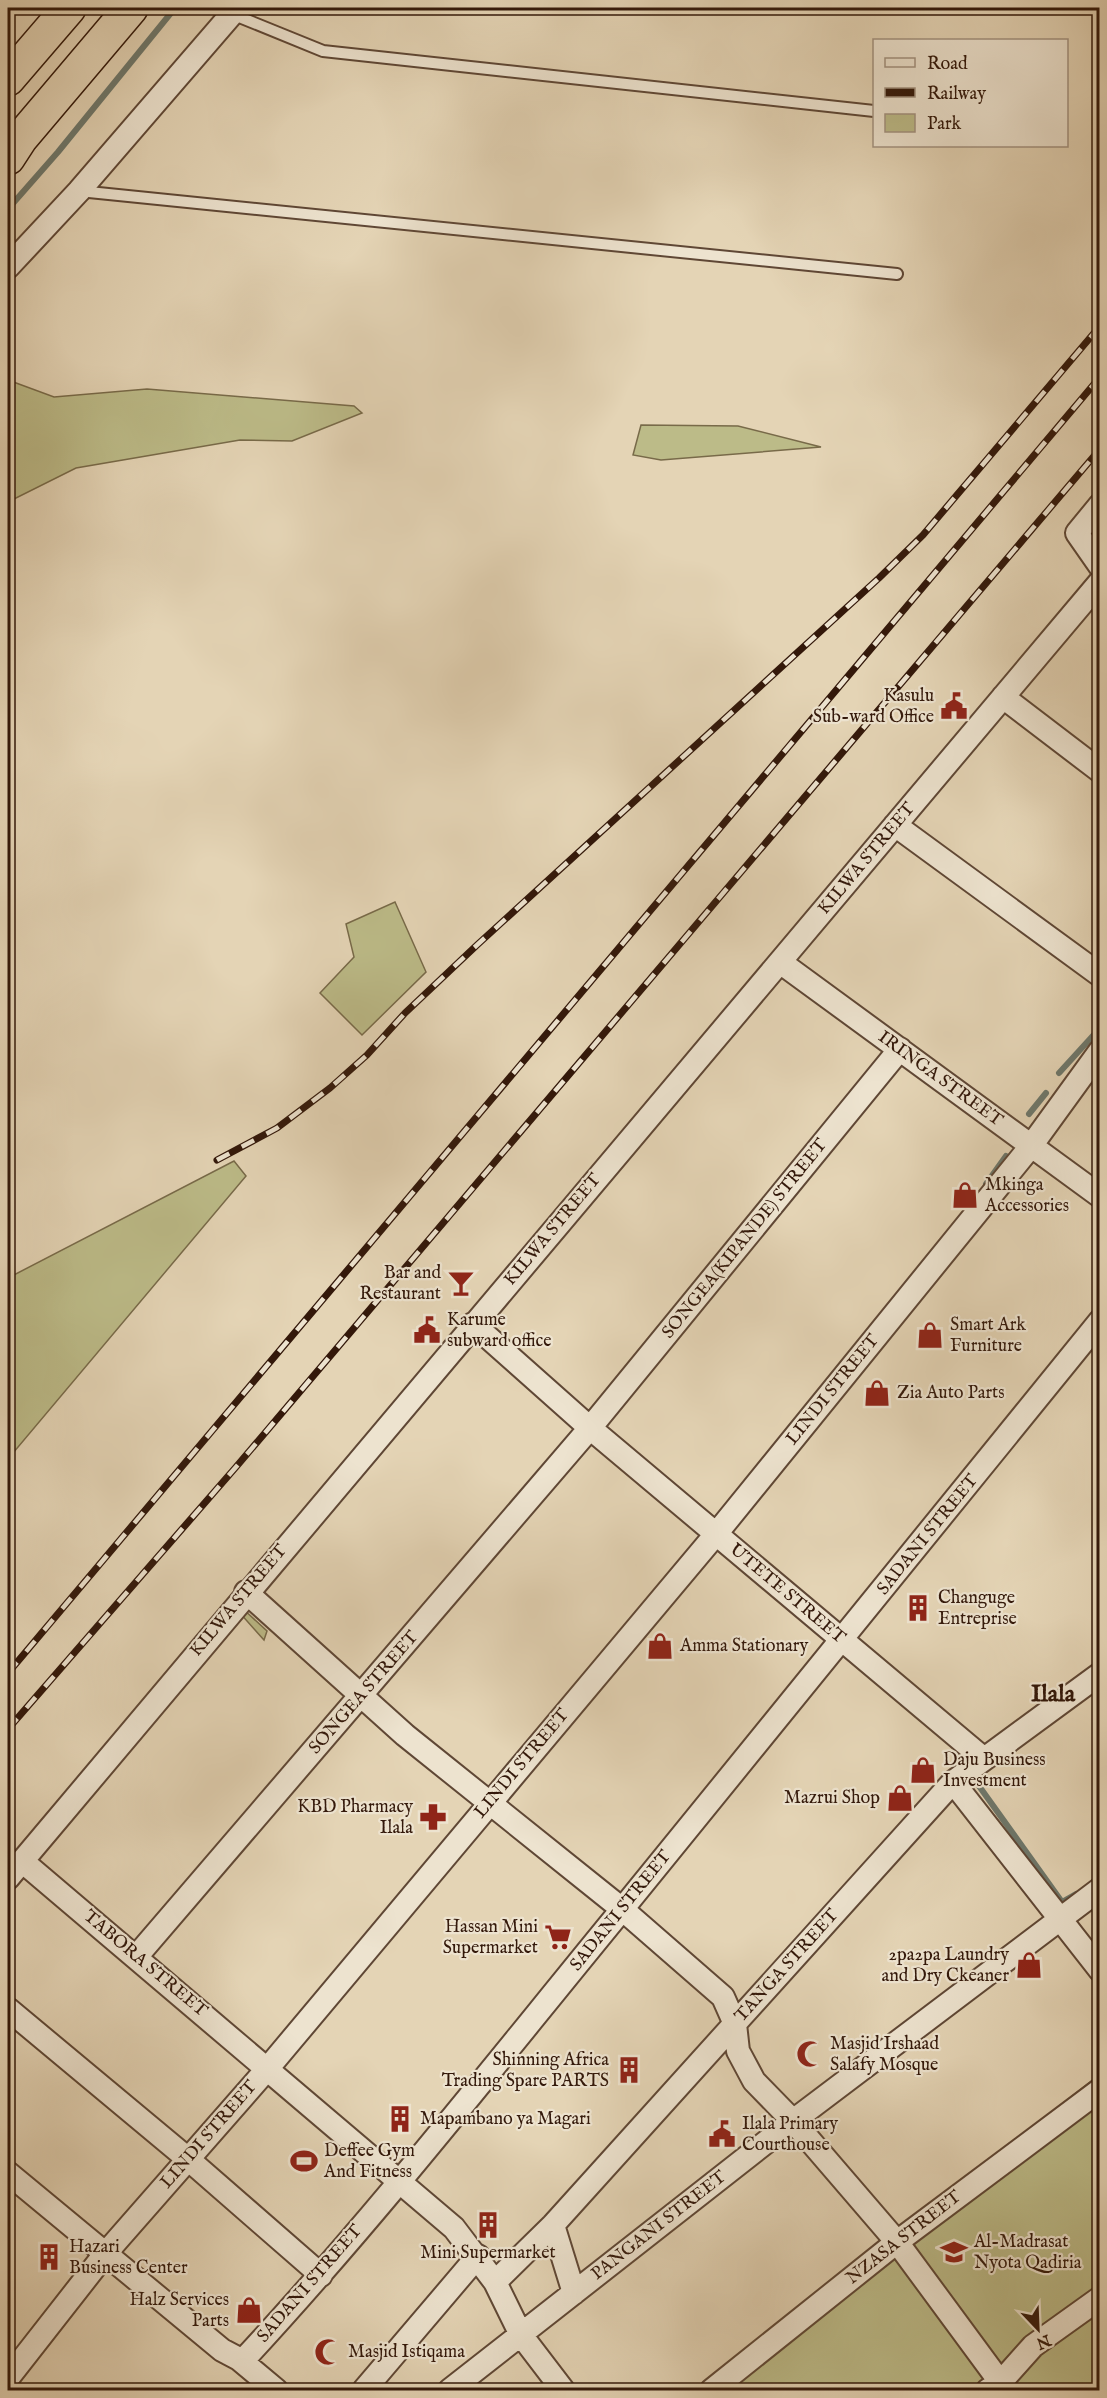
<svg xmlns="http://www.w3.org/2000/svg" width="1107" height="2398" viewBox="0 0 1107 2398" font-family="'IM FELL English',serif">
	<rect width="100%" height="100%" fill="#e4d4b5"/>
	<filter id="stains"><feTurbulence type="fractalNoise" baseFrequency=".00333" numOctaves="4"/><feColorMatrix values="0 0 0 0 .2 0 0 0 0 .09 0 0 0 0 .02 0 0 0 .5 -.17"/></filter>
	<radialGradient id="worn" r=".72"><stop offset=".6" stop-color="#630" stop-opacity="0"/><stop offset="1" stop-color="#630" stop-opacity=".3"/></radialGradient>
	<path fill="#bcbb88" stroke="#786a49" stroke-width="1.5" d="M8,380l46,17 93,-8 207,17 8,7 -70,28 -52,-1 -164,28 -68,34z
		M641,425l97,1 83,21 -160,13 -28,-5z
		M395,902l31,70 -64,63 -42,-42 34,-36 -8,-33z
		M234,1161l12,15 -238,283v-181z
		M242,1608l25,23 -3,9 -25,-28z
		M1099,2075v315h-357l-37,-8z"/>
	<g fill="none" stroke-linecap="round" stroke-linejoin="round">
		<path stroke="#6e786c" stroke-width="6" d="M8,209l50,-57 117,-144
			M1059,1073l41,-45
			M1029,1114l17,-21
			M986,1184l20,-28
			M974,1779l88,123 14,-8"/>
		<defs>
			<path id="service" d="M232,14l91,37 551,60
				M79,191l818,83"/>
			<path id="minor" d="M8,267l71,-76 158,-183
				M1100,505l-23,28 23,33
				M1003,697l97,74
				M895,825l205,150
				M780,962l320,234
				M473,1324l117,104 394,331
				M246,1592l159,143 217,174 101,88 12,27 3,27 16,30 39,40 104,121 109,148
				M953,1782l147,188
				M22,1861l432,367 41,54 26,53 42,55
				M8,1878l1092,-1296
				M136,1957l454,-529 310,-379
				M8,2009l180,150 133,116
				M8,2173l214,177 17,9 8,-3c133,-144 253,-298 377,-449 159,-195 318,-390 476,-586
				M553,2225l21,68
				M495,2282l58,-57 400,-443 147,-108
				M239,2359l37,31
				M8,2378l97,-124 163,-186 448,-534 315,-388 69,-95
				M364,2390l114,-134
				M450,2390l343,-269 307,-232
				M712,2390l185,-148 203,-152
				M988,2390l12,-7 33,-37 67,-48"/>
			<path id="trunk" d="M8,79l61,-71
				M8,158l13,-20 110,-130"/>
		</defs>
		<use href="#service" stroke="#5f4735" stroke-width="14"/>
		<use href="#minor" stroke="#5f4735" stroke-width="26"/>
		<use href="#trunk" stroke="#33180a" stroke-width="36"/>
		<use href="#service" stroke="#ede3cf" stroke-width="10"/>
		<use href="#minor" stroke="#ede3cf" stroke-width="22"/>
		<use href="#trunk" stroke="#e4d4b5" stroke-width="33"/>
		<defs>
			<path id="rail" d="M217,1160l60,-32 53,-40 37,-33 38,-42 72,-68 402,-367 44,-43 177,-209
				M8,1673l1092,-1296
				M8,1729l228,-262 864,-1018"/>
		</defs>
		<use href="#rail" stroke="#33180a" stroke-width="7"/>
		<use href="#rail" stroke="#ede3cf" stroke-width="4.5" stroke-dasharray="14" stroke-linecap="butt"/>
	</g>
	<defs>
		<symbol id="civic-bare" viewBox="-9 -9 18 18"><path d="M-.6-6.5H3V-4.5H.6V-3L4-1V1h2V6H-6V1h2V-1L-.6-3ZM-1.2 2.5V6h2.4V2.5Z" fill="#8f2418" stroke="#ede3cf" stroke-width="2.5" paint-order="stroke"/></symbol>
		<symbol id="shop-bare" viewBox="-9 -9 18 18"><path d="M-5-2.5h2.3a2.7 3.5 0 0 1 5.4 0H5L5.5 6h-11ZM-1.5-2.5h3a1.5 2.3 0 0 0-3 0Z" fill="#8f2418" stroke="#ede3cf" stroke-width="2.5" paint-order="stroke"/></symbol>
		<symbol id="bar-bare" viewBox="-9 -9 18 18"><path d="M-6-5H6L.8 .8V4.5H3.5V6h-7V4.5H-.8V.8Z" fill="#8f2418" stroke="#ede3cf" stroke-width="2.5" paint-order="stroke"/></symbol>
		<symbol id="building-bare" viewBox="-9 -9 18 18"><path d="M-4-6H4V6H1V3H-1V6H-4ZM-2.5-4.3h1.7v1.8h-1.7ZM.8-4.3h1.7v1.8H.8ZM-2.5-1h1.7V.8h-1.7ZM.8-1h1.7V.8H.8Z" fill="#8f2418" stroke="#ede3cf" stroke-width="2.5" paint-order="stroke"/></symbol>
		<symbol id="pharmacy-bare" viewBox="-9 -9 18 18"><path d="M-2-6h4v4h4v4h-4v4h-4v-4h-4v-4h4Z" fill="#8f2418" stroke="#ede3cf" stroke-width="2.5" paint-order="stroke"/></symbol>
		<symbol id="supermarket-bare" viewBox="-9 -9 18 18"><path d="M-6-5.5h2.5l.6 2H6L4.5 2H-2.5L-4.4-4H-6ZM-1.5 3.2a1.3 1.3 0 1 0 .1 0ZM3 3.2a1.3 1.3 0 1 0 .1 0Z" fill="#8f2418" stroke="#ede3cf" stroke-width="2.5" paint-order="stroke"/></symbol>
		<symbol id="mosque-bare" viewBox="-9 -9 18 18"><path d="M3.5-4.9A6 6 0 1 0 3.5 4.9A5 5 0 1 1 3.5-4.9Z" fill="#8f2418" stroke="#ede3cf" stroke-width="2.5" paint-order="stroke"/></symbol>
		<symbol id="stadium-bare" viewBox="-9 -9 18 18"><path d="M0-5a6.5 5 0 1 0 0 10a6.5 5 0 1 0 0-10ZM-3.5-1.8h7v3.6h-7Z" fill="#8f2418" stroke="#ede3cf" stroke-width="2.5" paint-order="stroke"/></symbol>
		<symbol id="school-bare" viewBox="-9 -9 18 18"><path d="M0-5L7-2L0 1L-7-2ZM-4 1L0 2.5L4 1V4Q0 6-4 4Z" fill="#8f2418" stroke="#ede3cf" stroke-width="2.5" paint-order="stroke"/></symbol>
	</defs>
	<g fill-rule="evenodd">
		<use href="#civic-bare" x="935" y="687" width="38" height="38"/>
		<use href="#shop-bare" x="946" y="1176" width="38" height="38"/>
		<use href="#bar-bare" x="442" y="1264" width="38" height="38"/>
		<use href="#civic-bare" x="408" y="1311" width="38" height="38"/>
		<use href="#shop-bare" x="911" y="1316" width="38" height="38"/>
		<use href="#shop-bare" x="858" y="1374" width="38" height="38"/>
		<use href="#building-bare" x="899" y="1589" width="38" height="38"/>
		<use href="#shop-bare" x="641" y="1627" width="38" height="38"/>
		<use href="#shop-bare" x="904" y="1751" width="38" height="38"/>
		<use href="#shop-bare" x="881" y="1779" width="38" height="38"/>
		<use href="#pharmacy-bare" x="414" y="1798" width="38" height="38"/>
		<use href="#supermarket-bare" x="539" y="1918" width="38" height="38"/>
		<use href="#shop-bare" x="1010" y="1946" width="38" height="38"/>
		<use href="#mosque-bare" x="791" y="2035" width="38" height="38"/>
		<use href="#building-bare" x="610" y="2051" width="38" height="38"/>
		<use href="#building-bare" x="381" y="2100" width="38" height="38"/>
		<use href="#civic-bare" x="703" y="2115" width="38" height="38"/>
		<use href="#stadium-bare" x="285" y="2142" width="38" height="38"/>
		<use href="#building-bare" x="469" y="2206" width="38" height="38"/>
		<use href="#school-bare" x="935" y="2233" width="38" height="38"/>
		<use href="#building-bare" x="30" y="2238" width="38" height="38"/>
		<use href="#shop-bare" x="230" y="2291" width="38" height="38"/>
		<use href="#mosque-bare" x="309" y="2333" width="38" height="38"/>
	</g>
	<g text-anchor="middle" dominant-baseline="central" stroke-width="4.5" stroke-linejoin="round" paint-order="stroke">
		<g font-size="18" fill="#33180a" stroke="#ede3cf" text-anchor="start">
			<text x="934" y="696" text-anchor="end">Kasulu<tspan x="934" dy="21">Sub-ward Office</tspan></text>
			<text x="985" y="1185">Mkinga<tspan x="985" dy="21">Accessories</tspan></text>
			<text x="441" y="1273" text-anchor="end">Bar and<tspan x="441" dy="21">Restaurant</tspan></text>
			<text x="447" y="1320">Karume<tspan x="447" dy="21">subward office</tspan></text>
			<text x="950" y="1325">Smart Ark<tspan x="950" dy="21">Furniture</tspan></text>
			<text x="897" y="1393">Zia Auto Parts</text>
			<text x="938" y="1598">Changuge<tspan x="938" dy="21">Entreprise</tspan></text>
			<text x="680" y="1646">Amma Stationary</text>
			<text x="943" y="1760">Daju Business<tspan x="943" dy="21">Investment</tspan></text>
			<text x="880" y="1798" text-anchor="end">Mazrui Shop</text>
			<text x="413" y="1807" text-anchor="end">KBD Pharmacy<tspan x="413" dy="21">Ilala</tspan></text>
			<text x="538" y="1927" text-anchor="end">Hassan Mini<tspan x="538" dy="21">Supermarket</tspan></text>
			<text x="1009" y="1955" text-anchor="end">2pa2pa Laundry<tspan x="1009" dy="21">and Dry Ckeaner</tspan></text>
			<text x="830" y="2044">Masjid Irshaad<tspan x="830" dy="21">Salafy Mosque</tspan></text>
			<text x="609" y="2060" text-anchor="end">Shinning Africa<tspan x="609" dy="21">Trading Spare PARTS</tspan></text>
			<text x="420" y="2119">Mapambano ya Magari</text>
			<text x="742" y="2124">Ilala Primary<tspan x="742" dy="21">Courthouse</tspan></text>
			<text x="324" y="2151">Deffee Gym<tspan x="324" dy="21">And Fitness</tspan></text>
			<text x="974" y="2242">Al-Madrasat<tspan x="974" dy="21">Nyota Qadiria</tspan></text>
			<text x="69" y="2247">Hazari<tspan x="69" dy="21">Business Center</tspan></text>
			<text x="488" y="2253" text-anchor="middle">Mini Supermarket</text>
			<text x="229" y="2300" text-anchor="end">Halz Services<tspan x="229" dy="21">Parts</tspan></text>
			<text x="348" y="2352">Masjid Istiqama</text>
		</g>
		<g font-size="18" fill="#33180a" stroke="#ede3cf">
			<text transform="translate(867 859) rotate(-50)">KILWA STREET</text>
			<text transform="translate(940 1079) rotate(36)">IRINGA STREET</text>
			<text transform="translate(553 1230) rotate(-50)">KILWA STREET</text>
			<text transform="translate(745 1239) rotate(-51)">SONGEA(KIPANDE) STREET</text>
			<text transform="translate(833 1390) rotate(-51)">LINDI STREET</text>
			<text transform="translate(928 1535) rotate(-51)">SADANI STREET</text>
			<text transform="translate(787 1594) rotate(40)">UTETE STREET</text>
			<text transform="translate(239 1601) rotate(-50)">KILWA STREET</text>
			<text transform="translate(364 1693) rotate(-49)">SONGEA STREET</text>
			<text transform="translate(522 1764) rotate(-50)">LINDI STREET</text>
			<text transform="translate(621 1911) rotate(-51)">SADANI STREET</text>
			<text transform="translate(145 1964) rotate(40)">TABORA STREET</text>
			<text transform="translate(787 1966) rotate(-48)">TANGA STREET</text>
			<text transform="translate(209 2135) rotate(-49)">LINDI STREET</text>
			<text transform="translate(659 2226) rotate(-38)">PANGANI STREET</text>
			<text transform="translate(904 2238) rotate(-38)">NZASA STREET</text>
			<text transform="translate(310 2284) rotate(-49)">SADANI STREET</text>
		</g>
		<g font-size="24" font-weight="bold" fill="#33180a" stroke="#ede3cf">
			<text x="1053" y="1694">Ilala</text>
		</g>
	</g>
	<rect width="1107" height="2398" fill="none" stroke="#e4d4b5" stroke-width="30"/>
	<rect x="9" y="9" width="1089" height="2380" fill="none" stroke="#33180a" stroke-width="3"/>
	<rect x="15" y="15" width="1077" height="2368" fill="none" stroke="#33180a" stroke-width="1.5"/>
	<rect x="873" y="39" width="195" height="108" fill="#ede3cf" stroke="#a39280" stroke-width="1.5"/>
	<rect x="885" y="58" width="30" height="9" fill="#ede3cf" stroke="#a39280" stroke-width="1.5"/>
	<text x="927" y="69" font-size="18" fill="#33180a">Road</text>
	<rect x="885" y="88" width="30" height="9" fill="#33180a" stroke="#a39280" stroke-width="1.5"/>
	<text x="927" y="99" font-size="18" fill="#33180a">Railway</text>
	<rect x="885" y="114" width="30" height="18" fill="#bcbb88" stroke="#a39280" stroke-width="1.5"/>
	<text x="927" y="129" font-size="18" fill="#33180a">Park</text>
	<g transform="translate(1038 2329) rotate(157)" stroke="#ede3cf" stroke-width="4.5" paint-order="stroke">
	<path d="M0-4.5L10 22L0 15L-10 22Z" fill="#33180a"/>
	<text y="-9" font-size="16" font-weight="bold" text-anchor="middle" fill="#33180a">N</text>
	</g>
	<rect width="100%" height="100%" filter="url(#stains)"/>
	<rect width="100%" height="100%" fill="url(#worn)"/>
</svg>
